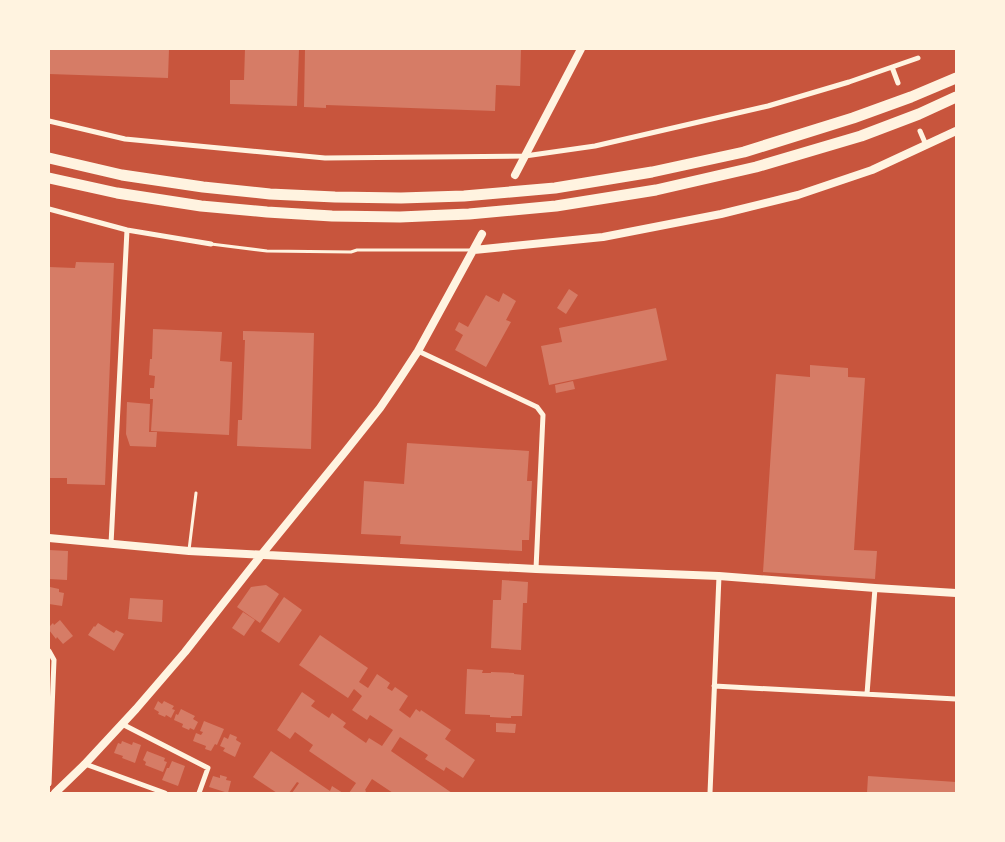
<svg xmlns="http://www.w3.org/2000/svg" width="1005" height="842" viewBox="0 0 1005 842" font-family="'Exo 2',sans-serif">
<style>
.building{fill:#d67c66}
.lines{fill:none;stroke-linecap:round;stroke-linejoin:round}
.service{stroke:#fff3e0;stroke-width:3}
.minor{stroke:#fff3e0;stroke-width:5}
.tertiary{stroke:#fff3e0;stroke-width:8}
.motorway{stroke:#fff3e0;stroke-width:11}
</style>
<rect width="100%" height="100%" fill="#c8553d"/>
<path class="building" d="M 49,49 L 169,49 L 168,78 L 49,74 Z
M 245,49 L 299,49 L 297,106 L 230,104 L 230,80 L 244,80 Z
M 305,49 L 521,49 L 520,86 L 496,85 L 495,111 L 326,105 L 326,108 L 304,107 Z
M 76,262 L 114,263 L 105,485 L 67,484 L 67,478 L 49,478 L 49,267 L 75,268 Z
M 569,289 L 578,295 L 566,314 L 557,308 Z
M 503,293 L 516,301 L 506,320 L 511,322 L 486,367 L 455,350 L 463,335 L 455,330 L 459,322 L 468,327 L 486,295 L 499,302 Z
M 656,308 L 667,360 L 549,385 L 541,346 L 562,342 L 559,328 Z
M 153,329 L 222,332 L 220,361 L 232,362 L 229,435 L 151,431 L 153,399 L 150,399 L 150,388 L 154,388 L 155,376 L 149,375 L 150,359 L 152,359 Z
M 243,331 L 314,333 L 311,449 L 237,446 L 238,420 L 242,420 L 245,340 L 243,340 Z
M 810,365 L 848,368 L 848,377 L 865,378 L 854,550 L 877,551 L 875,579 L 763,572 L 776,374 L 810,377 Z
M 573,381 L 575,389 L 556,393 L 555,385 Z
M 127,402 L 150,404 L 149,432 L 157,432 L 156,447 L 130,446 L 126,434 Z
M 407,443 L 529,451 L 527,481 L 532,481 L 529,540 L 522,540 L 522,551 L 400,544 L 401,536 L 361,534 L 364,481 L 404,484 Z
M 49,550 L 68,551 L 67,580 L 49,579 Z
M 502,580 L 528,582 L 527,603 L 523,603 L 521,650 L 491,648 L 493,600 L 501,600 Z
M 266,585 L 279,594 L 260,623 L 237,607 L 251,587 Z
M 50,587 L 59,589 L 59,592 L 64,593 L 62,606 L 49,604 L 49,591 L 50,591 Z
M 284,597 L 302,610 L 279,643 L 261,631 Z
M 130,598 L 163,600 L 162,622 L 128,619 Z
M 243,612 L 255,620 L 244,636 L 232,628 Z
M 60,620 L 73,636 L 63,644 L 57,637 L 56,639 L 49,630 L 49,627 L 53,623 L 54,625 Z
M 98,623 L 114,633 L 116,630 L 124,634 L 114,651 L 88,635 L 94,626 L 95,627 Z
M 320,635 L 368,668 L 359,682 L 368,688 L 377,674 L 390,683 L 387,688 L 392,691 L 395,687 L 408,696 L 399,710 L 410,718 L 416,709 L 420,712 L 421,710 L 451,730 L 445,739 L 475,760 L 463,778 L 446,767 L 444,771 L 425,759 L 428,755 L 400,737 L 391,751 L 452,793 L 393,793 L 372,779 L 365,790 L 366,791 L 365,793 L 349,793 L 356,783 L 309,751 L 313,745 L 295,732 L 290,739 L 277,730 L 302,692 L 315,701 L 311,706 L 329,718 L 332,713 L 346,723 L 343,727 L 366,743 L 369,738 L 382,746 L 393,730 L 370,715 L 367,720 L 352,710 L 362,696 L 354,689 L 348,698 L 299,665 Z
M 467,669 L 483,670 L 482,673 L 491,673 L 491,672 L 514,673 L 514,674 L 524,675 L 522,716 L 511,716 L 511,718 L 490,717 L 490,715 L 465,714 Z
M 158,701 L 162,704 L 164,701 L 174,706 L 172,709 L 175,710 L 171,718 L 166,715 L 165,717 L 158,714 L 159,712 L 154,709 Z
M 181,709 L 195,716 L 193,719 L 198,722 L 194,730 L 190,728 L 189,730 L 182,727 L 183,724 L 174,720 L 176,714 L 178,715 Z
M 204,721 L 224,729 L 217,745 L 215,744 L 211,751 L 205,749 L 206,746 L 193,741 L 196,733 L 201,735 L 203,732 L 200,731 Z
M 496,723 L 516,724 L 515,733 L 496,732 Z
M 230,734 L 237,737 L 236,740 L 241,743 L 235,757 L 223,751 L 225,748 L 220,746 L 224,737 L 228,739 Z
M 122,741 L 132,745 L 133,742 L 141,745 L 135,763 L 122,758 L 123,756 L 114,753 L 118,743 L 121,744 Z
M 147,751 L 165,758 L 164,761 L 167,762 L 163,772 L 145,765 L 146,762 L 143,760 Z
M 271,751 L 330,791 L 332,786 L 343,793 L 292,793 L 299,783 L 297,782 L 289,793 L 277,793 L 253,777 Z
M 172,761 L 185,766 L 178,786 L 162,780 L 167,768 L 169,768 Z
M 220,775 L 227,777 L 226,780 L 231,781 L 228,793 L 209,787 L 213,776 L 220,778 Z
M 868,776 L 956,782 L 956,793 L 867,793 Z"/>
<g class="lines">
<path class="service" d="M 211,244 L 267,251 L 351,252 L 357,250 L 472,250
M 189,550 L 196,493"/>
<path class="minor" d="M 892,67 L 898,83
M 49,121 L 125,139 L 325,158 L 525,156 L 595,146 L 768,106 L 849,82 L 918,58
M 920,131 L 926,145
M 49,209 L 127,230 L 211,244
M 418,351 L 537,407 L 543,415 L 536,569
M 111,544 L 127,230
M 49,651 L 54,660 L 49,784
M 714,686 L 956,699
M 867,694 L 875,588
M 122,724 L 208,768 L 199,793
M 85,764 L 165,793
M 710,793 L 719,576"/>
<path class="tertiary" d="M 515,175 L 581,49
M 474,250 L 603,237 L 721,214 L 798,195 L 872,170 L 956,131
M 49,538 L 189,551 L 536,569 L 719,576 L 875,588 L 956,593
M 55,793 L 85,764 L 136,709 L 185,652 L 262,554 L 345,452 L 380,408 L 399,380 L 418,351 L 482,234"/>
<path class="motorway" d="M 49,158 L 122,175 L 203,187 L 270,194 L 335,197 L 401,198 L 464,196 L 555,188 L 652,172 L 744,152 L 853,118 L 911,97 L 956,78
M 49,178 L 117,193 L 201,206 L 267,212 L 332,216 L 400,217 L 469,214 L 556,206 L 656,190 L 756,167 L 861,136 L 919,114 L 956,97"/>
</g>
<rect width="1005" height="842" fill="none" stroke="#fff3e0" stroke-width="100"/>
</svg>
